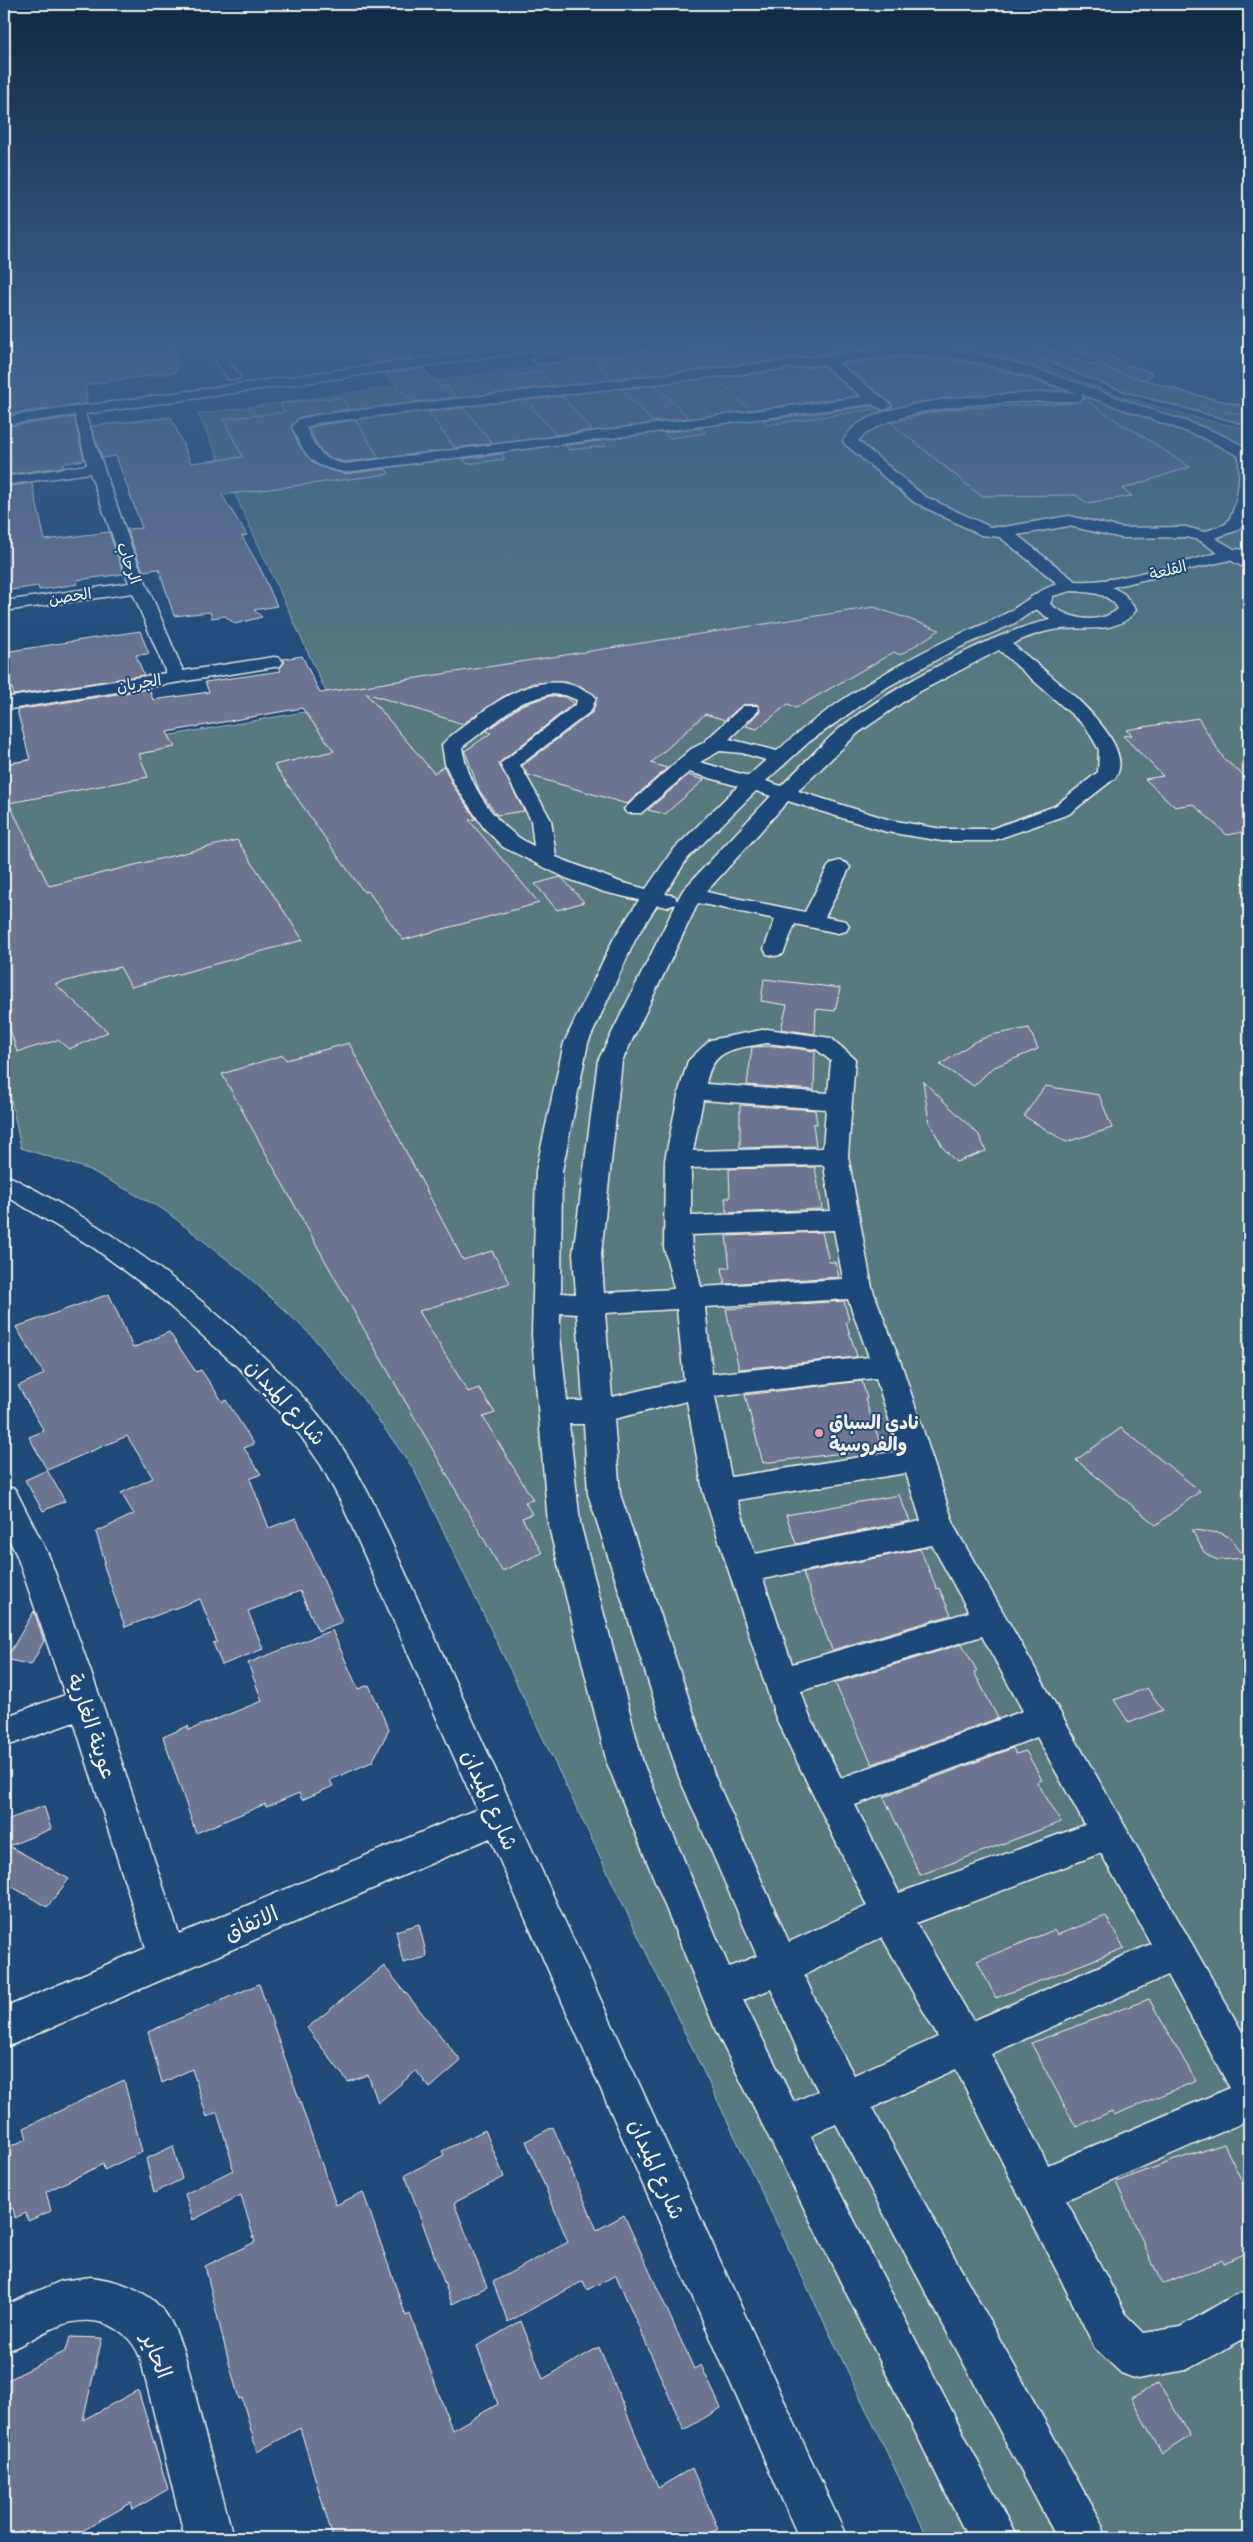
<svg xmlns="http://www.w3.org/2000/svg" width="1253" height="2542" viewBox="0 0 1253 2542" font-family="Itim,'Playpen Sans Arabic',sans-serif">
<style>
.green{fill:#597a7f;stroke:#a6b6b4}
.building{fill:#6d7490;stroke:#f4f1e8}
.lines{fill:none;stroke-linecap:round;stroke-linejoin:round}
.minor-casing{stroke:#f4f1e8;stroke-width:3}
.major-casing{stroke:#f4f1e8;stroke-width:3}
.highway-casing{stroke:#f4f1e8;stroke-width:3}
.minor{fill:#1f4a7a;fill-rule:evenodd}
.major{fill:#6d7e7c;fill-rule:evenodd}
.highway{fill:#6d7e7c;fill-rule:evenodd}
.poi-dot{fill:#ff9aa2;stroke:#1f4a7a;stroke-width:2}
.labels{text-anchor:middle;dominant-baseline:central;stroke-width:4;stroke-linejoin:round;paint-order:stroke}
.far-street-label{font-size:16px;fill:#f4f1e8;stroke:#1f4a7a}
.poi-label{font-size:19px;font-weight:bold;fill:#f4f1e8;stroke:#1f4a7a;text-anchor:start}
.near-street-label{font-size:22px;fill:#f4f1e8;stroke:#1f4a7a}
</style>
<rect width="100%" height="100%" fill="#1f4a7a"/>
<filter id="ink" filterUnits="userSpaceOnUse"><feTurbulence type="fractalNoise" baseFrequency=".02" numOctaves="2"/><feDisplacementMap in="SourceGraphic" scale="10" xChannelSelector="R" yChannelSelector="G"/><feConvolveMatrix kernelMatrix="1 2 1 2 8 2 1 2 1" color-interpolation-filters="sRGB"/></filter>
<g filter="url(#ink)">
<path class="green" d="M 710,343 L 964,343 L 1030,356 L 1075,379 L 1121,396 L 1201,419 L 1249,429 L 1249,2538 L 928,2538 L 413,1468 L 363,1399 L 312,1336 L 242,1271 L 164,1210 L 88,1169 L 21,1148 L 4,1066 L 4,764 L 333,707 L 198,414 Z"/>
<path class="building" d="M 57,343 L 175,343 L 177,372 L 85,385 L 87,403 L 4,415 L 4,361 L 22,351 L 22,348 Z
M 729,343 L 1002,343 L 1049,368 L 1051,373 L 1000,357 L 936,346 L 905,345 L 705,368 L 685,350 Z
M 397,344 L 411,358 L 375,363 L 361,349 Z
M 627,356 L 646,375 L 612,379 L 595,361 Z
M 905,357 L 967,362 L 1024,377 L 1062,390 L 945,398 L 890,409 L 893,406 L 890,402 L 842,364 Z
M 822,366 L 858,396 L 750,410 L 716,378 Z
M 422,368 L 441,387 L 447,386 L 456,397 L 413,402 L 385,374 Z
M 541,372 L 553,386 L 517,390 L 506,377 Z
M 656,385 L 689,418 L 653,422 L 622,389 Z
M 562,396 L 592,430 L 556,435 L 526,400 Z
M 341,397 L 349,409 L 299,417 L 291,426 L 300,447 L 316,465 L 333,471 L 345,474 L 386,469 L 389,474 L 222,495 L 247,535 L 242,536 L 261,570 L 277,606 L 254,610 L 262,617 L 235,624 L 225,616 L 212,618 L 210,612 L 174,616 L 159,569 L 143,571 L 134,548 L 127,529 L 142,528 L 116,456 L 102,458 L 91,426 L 171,417 L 191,463 L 243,457 L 223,419 L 285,412 L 280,404 Z
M 1085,399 L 1124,426 L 1127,426 L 1190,467 L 1122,489 L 1132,496 L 1087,503 L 1076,495 L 981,496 L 891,423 L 929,413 L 961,408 L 1076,403 Z
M 872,406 L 882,411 L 878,413 L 874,409 L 767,425 L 762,420 Z
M 464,408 L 492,443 L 455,448 L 428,412 Z
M 74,417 L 84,460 L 62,464 L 63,467 L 4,475 L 4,427 Z
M 356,420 L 379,458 L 345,462 L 330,458 L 321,451 L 309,429 L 318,425 Z
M 699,428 L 705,433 L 669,438 L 664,433 Z
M 601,441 L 606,446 L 570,450 L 565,445 Z
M 501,454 L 505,459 L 467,464 L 463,459 Z
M 32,483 L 45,540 L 109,532 L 124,574 L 77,580 L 78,584 L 39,590 L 38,586 L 4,591 L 4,520 L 10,519 L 4,487 Z
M 874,607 L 940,630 L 900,655 L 894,652 L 796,708 L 788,704 L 757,729 L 746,726 L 760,711 L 757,704 L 742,705 L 725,720 L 705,714 L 651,763 L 667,768 L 627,804 L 528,775 L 522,766 L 593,712 L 597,697 L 581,686 L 565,682 L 533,683 L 504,696 L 463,724 L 366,693 L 434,773 L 444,766 L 453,786 L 476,819 L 469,820 L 539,903 L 403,940 L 368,891 L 364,892 L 339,858 L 274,765 L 334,751 L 302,708 L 167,732 L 175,747 L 139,754 L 148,777 L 9,803 L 49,886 L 237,840 L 303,940 L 131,987 L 120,967 L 55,984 L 108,1032 L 69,1049 L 58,1040 L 17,1052 L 4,1010 L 4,764 L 30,760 L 17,710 L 149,689 L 153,700 L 209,692 L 205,682 L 281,671 L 280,668 L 285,662 L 283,659 L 302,656 L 320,693 Z
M 140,631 L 149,654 L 136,655 L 144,675 L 13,695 L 12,688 L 4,690 L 4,652 Z
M 550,696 L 565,697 L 574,703 L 499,763 L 524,811 L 497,815 L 479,790 L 465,751 L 491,733 L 486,731 L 522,705 Z
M 1198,718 L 1224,759 L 1249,780 L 1249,831 L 1227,835 L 1193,804 L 1175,807 L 1145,779 L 1163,776 L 1123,736 L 1132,735 L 1126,730 Z
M 688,775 L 704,780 L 665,814 L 648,810 Z
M 560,877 L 563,879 L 584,902 L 557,910 L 535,884 Z
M 764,979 L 840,988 L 835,1011 L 816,1009 L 815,1034 L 781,1029 L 787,1005 L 761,1001 Z
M 1029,1028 L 1038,1049 L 992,1068 L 974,1086 L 940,1065 L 974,1042 L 991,1035 Z
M 349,1043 L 463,1260 L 492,1251 L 510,1283 L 419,1311 L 468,1392 L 479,1388 L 495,1413 L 483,1417 L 533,1500 L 525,1502 L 532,1514 L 522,1518 L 542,1553 L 502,1571 L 332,1273 L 222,1074 L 283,1055 L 286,1060 Z
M 776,1046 L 815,1051 L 814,1090 L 747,1085 L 752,1047 Z
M 923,1081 L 979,1135 L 986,1151 L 956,1162 L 944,1149 L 929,1122 Z
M 1045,1086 L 1099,1095 L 1112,1128 L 1066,1142 L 1024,1116 Z
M 740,1105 L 815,1110 L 817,1124 L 813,1124 L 816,1146 L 740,1148 Z
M 815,1167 L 822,1209 L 727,1213 L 725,1198 L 730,1198 L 729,1169 Z
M 822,1232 L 829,1262 L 835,1262 L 839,1277 L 725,1284 L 722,1268 L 730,1268 L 726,1236 Z
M 109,1294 L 133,1348 L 169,1332 L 196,1372 L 201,1370 L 223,1402 L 226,1400 L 254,1444 L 244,1448 L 261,1474 L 250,1479 L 269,1528 L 296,1518 L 342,1622 L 318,1631 L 300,1591 L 248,1611 L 263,1649 L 222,1665 L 213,1643 L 217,1642 L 200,1599 L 125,1627 L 103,1563 L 105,1562 L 96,1532 L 134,1514 L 121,1493 L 153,1478 L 127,1436 L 47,1470 L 29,1437 L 44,1431 L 18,1386 L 44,1374 L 16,1327 Z
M 844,1301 L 849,1321 L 846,1322 L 857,1356 L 855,1357 L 739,1369 L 726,1309 Z
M 862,1381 L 867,1399 L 865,1399 L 882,1448 L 763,1463 L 745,1395 Z
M 1121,1428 L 1200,1491 L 1156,1525 L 1076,1460 Z
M 47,1470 L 65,1501 L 43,1511 L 25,1480 Z
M 899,1495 L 910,1521 L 796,1544 L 786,1515 Z
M 1192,1530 L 1221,1533 L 1229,1537 L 1246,1558 L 1218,1560 L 1211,1557 L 1204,1552 Z
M 920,1549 L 937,1589 L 939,1588 L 951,1615 L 832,1650 L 803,1573 Z
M 34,1611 L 44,1641 L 31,1665 L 6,1659 Z
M 332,1630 L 358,1689 L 369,1685 L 389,1730 L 372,1762 L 330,1780 L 333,1786 L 302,1800 L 299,1793 L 266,1807 L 265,1804 L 196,1833 L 163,1737 L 188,1726 L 189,1730 L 262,1701 L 248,1663 Z
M 962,1644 L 977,1671 L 974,1672 L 998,1718 L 872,1764 L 835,1683 Z
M 1147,1688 L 1163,1710 L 1129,1723 L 1114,1700 Z
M 1013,1748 L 1016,1754 L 1026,1751 L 1042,1780 L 1037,1782 L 1061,1822 L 920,1875 L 884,1797 Z
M 44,1806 L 51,1829 L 9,1846 L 69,1879 L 47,1907 L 4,1882 L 4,1821 Z
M 1106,1916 L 1124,1948 L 996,1998 L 977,1961 L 1054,1930 L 1057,1935 Z
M 419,1924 L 427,1957 L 403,1963 L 396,1931 Z
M 384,1966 L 461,2061 L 430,2088 L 416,2071 L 378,2103 L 368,2075 L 348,2082 L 307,2028 Z
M 259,1984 L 336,2205 L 363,2192 L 406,2316 L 410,2314 L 452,2430 L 498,2404 L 477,2346 L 521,2321 L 543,2379 L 599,2347 L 658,2488 L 692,2468 L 718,2529 L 703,2538 L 333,2538 L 300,2428 L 257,2452 L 242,2398 L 239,2399 L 229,2363 L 205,2266 L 255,2242 L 241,2195 L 193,2220 L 185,2194 L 233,2170 L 231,2159 L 217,2112 L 207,2117 L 192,2069 L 162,2083 L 148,2032 Z
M 1149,1999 L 1196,2081 L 1114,2115 L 1112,2111 L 1076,2127 L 1031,2043 Z
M 124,2080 L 142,2152 L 104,2170 L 103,2164 L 46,2192 L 51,2211 L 28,2221 L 26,2213 L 15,2218 L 13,2208 L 4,2212 L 4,2149 L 27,2139 L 24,2128 Z
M 553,2127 L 597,2230 L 624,2215 L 694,2369 L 701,2365 L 721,2408 L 684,2430 L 616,2275 L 587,2290 L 583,2281 L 508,2322 L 493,2282 L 568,2242 L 526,2141 Z
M 485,2130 L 504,2177 L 454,2203 L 487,2287 L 452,2304 L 405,2175 L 444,2155 L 442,2151 Z
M 1224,2144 L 1249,2196 L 1249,2251 L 1224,2263 L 1223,2260 L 1162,2284 L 1116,2182 L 1172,2161 Z
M 173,2146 L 182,2179 L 154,2193 L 146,2159 Z
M 70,2337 L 102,2338 L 83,2420 L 138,2390 L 168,2489 L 133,2510 L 131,2503 L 70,2538 L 4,2538 L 4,2382 L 66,2351 Z
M 1159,2383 L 1190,2436 L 1162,2454 L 1131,2398 Z"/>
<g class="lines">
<defs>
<path id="minor" d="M 5,343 L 18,343 L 21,349 L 4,359 L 4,350 L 8,348 Z
M 201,343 L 214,343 L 240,376 L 238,379 L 228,379 Z
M 532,343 L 567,343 L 561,347 L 85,414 L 132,549 L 183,671 L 274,657 L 280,658 L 283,662 L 280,666 L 274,667 L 4,710 L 4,698 L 166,673 L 133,593 L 4,611 L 4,601 L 129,583 L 90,473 L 4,485 L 4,477 L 87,465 L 75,415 L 4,425 L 4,417 Z
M 632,343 L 667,343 L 661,347 L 539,364 L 532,360 L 539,356 Z
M 905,347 C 985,344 1080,385 1154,411 C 1186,422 1221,431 1249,450 L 1249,506 L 1244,522 L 1238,530 L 1215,538 L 1234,549 L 1246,550 L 1248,553 L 1246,556 L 1249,558 L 1249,570 L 1230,560 L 1112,587 L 1124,594 L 1136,610 C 1117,637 1080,625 1053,630 C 1039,632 1025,638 1012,644 C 1039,667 1142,740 1115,778 L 1069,814 L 992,841 L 942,841 L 887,832 L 788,801 L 706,892 L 805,912 L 828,867 L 832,863 L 839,861 L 846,863 L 850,867 L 825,917 L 846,921 L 849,926 L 846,931 L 838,933 L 795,924 L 783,954 L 775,956 L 767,954 L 764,949 L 775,919 L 698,903 L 622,1061 L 601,1254 L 604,1293 L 674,1289 L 664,1247 L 665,1160 L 679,1091 L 688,1061 L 710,1040 L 767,1029 L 831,1038 L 855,1059 L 848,1156 L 872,1288 L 902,1366 L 955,1528 L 1249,2044 L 1249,2120 L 1066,2200 L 1127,2316 L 1144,2333 L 1180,2327 L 1233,2296 L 1249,2290 L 1249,2336 L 1186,2370 L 1137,2379 L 1121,2373 L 1095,2348 L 956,2069 L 872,2108 L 1100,2521 L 1107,2538 L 1057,2538 L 836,2124 L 811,2136 L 1017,2538 L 968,2538 L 716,2031 L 607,1763 L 548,1523 L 532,1336 L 536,1171 L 564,1043 L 614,938 L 639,900 L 604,892 L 566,878 L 503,847 L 484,828 L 455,785 L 445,764 L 442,745 C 448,737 458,731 465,725 C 497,700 539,670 580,688 C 586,691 592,692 596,698 L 591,711 L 520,765 L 551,820 L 556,857 L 620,882 L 646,889 L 672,851 L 738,786 L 689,772 L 641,813 L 627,813 L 624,809 L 691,749 L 703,743 L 743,706 L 757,706 L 759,710 L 729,739 L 777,751 C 826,707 884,671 943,642 C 962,632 983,626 1003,615 C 1023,605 1036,590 1058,584 L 1000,537 L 981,535 L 914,502 L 845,444 L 843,441 C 847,435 852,428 858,424 C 900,398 989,395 1038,393 C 1051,393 1067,391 1080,394 C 1032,377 980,358 928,355 C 898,353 867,359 837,363 L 889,403 L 891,406 L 884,410 L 872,404 L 345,472 C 310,466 307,458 292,427 L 299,419 L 317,415 ZM 823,364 L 862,397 L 345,464 C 319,459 317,449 306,428 L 317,423 ZM 1081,394 L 1202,437 L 1239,456 C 1240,476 1239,507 1226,524 L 1204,532 L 1186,527 L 1122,528 L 1069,516 L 1004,527 L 990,527 L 924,496 L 858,441 C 893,401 1024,401 1076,401 L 1081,400 L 1083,397 ZM 1069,526 L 1122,538 L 1186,537 L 1199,540 L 1218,553 C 1178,563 1115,584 1075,581 L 1017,535 ZM 1071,591 C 1087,592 1110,592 1118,609 C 1098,626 1068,619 1050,604 L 1053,596 ZM 1036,609 L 1051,620 C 995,630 890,689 844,725 C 822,743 802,766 781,786 L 766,781 L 809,742 L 882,690 L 956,649 L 1015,623 ZM 999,650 L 1086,727 L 1099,750 L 1098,772 L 1055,806 L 991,829 L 942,829 L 890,820 L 798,791 L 858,733 L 913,695 ZM 550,694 L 565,695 L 577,700 L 576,704 L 500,764 L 531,820 L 534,846 C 497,829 468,786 462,747 L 521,703 ZM 720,751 L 742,753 L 766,760 L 748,776 L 700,762 ZM 756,791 L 771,796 L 683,890 L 677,901 L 675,896 L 665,894 L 687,859 ZM 676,904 L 598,1061 L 573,1254 L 576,1294 L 561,1293 L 562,1171 L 588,1043 L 636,938 L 657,905 L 667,907 ZM 767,1043 L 816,1049 L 831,1061 L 828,1093 L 706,1084 C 713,1047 735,1049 767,1043 ZM 703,1100 L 826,1109 L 823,1148 L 693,1151 ZM 824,1165 L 831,1211 L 691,1216 L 691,1168 ZM 834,1230 L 843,1279 L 701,1287 L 692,1247 L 691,1235 ZM 848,1299 L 869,1357 L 712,1374 L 705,1307 ZM 677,1309 L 684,1380 L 612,1397 L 605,1313 ZM 560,1313 L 577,1314 L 583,1401 L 567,1401 L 560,1336 ZM 876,1378 L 899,1451 L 731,1477 L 715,1396 ZM 687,1401 L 703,1491 L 776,1718 L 867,1906 L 789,1942 L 715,1777 L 620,1494 L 614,1419 ZM 569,1424 L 584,1424 L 588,1494 L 679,1777 L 757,1956 L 729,1967 L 643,1763 L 580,1523 ZM 906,1473 L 921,1521 L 755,1554 L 737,1500 ZM 932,1545 L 969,1612 L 792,1664 L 763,1579 ZM 982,1636 L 1023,1711 L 841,1778 L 809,1715 L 801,1691 ZM 1037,1737 L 1085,1825 L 899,1893 L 855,1805 ZM 1101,1853 L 1151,1944 L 973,2021 L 916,1923 ZM 882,1937 L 938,2037 L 854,2075 L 828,2028 L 804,1975 ZM 1168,1975 L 1230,2088 L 1048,2165 L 991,2054 ZM 771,1989 L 800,2056 L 818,2091 L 794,2102 L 743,2000 Z
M 4,1175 L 13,1178 C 102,1224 182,1279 254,1348 C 282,1374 309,1401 331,1431 C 347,1453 359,1476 372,1500 L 847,2538 L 799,2538 L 490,1838 L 4,2048 L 4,2008 L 146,1948 L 74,1722 L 4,1747 L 4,1717 L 65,1695 L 17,1556 L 4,1529 L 4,1486 L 15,1489 L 49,1556 L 102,1703 L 179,1934 L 477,1809 L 341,1502 L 321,1465 L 300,1435 L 241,1370 L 155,1293 L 94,1248 L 4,1195 Z
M 91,2277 C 116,2280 145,2289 162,2309 C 185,2336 195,2397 204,2431 C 214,2467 225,2502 233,2538 L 185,2538 L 140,2357 C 125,2322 90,2313 56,2327 C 38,2334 22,2346 4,2352 L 4,2306 L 61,2281 Z"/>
<path id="major" d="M 1016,343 C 1047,343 1079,364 1109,376 C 1155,393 1202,406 1249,417 L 1249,425 L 1128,392 L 1072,371 Z
M 1062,343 L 1079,343 L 1131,367 L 1149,372 L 1151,375 L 1144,379 L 1121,373 Z"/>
<path id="highway" d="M 1047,352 L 1189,394 L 1249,408 L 1249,416 L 1180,400 L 1042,359 L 1040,356 L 1042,353 Z"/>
</defs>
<use href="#minor" class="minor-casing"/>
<use href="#major" class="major-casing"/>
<use href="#highway" class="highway-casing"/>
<use href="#minor" class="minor"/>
<use href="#major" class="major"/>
<use href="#highway" class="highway"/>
</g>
</g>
<linearGradient id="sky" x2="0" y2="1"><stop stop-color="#112943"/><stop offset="0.49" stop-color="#3c608d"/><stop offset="1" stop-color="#3c608d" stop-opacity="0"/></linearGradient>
<rect width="1253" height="699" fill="url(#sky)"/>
<circle class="poi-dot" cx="819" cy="1433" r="5"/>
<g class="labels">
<g class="far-street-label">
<text transform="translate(129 563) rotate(70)">الرحاب</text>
<text transform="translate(1168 570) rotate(-14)">القلعة</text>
<text transform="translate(70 596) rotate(-8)">الحصن</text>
<text transform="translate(139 683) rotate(-9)">الجريان</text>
</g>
<g class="poi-label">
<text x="829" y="1422">نادي السباق<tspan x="829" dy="22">والفروسية</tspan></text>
</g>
<g class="near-street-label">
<text transform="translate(286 1402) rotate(48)">شارع الميدان</text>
<text transform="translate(92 1726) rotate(71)">عوينة الغارية</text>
<text transform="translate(490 1800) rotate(66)">شارع الميدان</text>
<text transform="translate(251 1923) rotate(-23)">الاتفاق</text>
<text transform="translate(657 2169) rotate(66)">شارع الميدان</text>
<text transform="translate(157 2356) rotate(68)">الحاير</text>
</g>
</g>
<rect width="1253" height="2542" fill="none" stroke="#1f4a7a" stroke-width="20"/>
<rect x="10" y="10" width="1233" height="2522" fill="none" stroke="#f4f1e8" stroke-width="2" filter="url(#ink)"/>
</svg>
